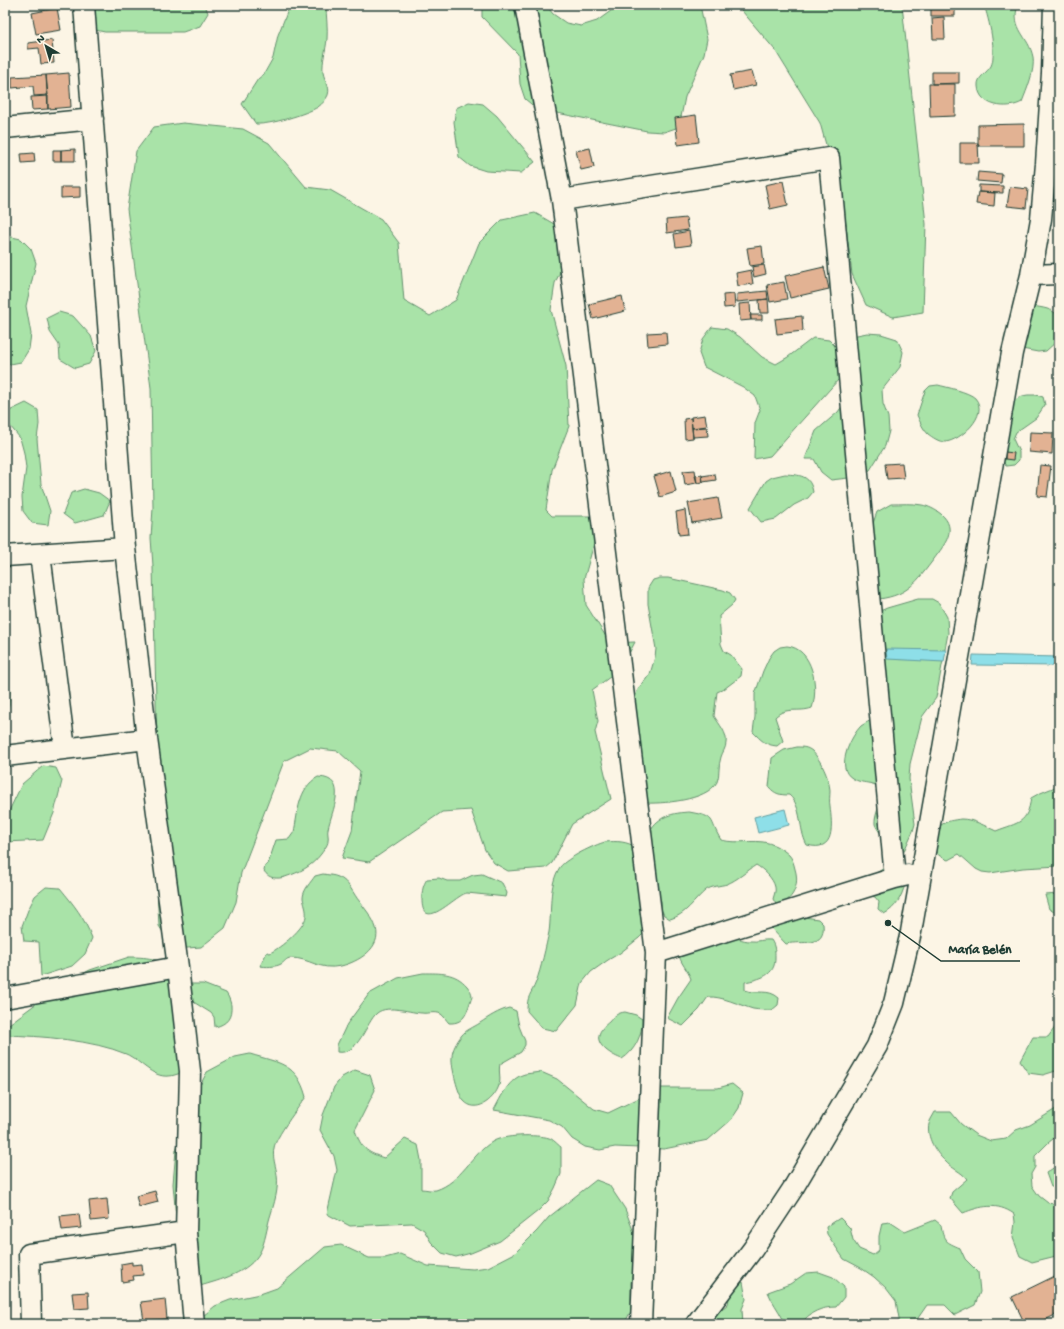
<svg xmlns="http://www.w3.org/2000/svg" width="1064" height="1329" viewBox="0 0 1064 1329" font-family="'Gochi Hand',sans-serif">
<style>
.green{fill:#a9e3a8;stroke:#64906e}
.water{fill:#8edfe8;stroke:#629ea0}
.building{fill:#e2b293;stroke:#1f3d34}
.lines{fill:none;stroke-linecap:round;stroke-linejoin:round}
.minor-casing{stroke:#1f3d34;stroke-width:23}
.minor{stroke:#fcf5e5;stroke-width:20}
.leader{fill:none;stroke:#1f3d34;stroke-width:1.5}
.callout-dot{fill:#1f3d34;stroke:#fcf5e5;stroke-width:1.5}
.callout-label{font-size:13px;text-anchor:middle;font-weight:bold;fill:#1f3d34;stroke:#fcf5e5;stroke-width:3.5;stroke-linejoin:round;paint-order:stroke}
</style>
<rect width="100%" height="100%" fill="#fcf5e5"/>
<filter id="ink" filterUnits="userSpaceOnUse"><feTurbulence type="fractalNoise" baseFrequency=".025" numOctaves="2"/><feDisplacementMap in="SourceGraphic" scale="8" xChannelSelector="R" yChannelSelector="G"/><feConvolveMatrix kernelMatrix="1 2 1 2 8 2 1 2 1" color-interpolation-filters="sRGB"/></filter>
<g filter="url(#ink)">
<path class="green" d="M 81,5 L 205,5 L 208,13 L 200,26 L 183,32 L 105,32 L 90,29 Z
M 290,5 L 326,5 C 326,16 328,28 327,39 C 326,50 322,61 323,72 C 324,81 331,86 328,95 C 326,100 322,104 318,107 C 306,114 270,125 256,124 L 242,104 L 258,79 L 264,74 L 273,58 L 278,35 Z
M 482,5 L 546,5 L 553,14 L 566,23 L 581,26 L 597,21 L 619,5 L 700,5 L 707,39 L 704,54 L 685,97 L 679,127 L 664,132 L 647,131 L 537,109 L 525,99 L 520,84 L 518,54 L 482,17 Z
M 737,5 L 902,5 L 926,224 L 923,312 L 893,317 L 866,305 L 852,274 L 844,210 L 820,123 L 775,50 Z
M 984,5 L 1018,5 C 1010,29 1029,36 1033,57 C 1035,71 1027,89 1022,102 C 1008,110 979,107 978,86 C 977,77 987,73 991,66 C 997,53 989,19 984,5 Z
M 1059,100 L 1059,204 L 1052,191 Z
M 469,102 L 483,104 L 497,116 L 535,162 L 521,173 L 486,171 L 470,166 L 459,157 L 454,122 L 456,108 Z
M 183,123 L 243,129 L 269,143 L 306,187 L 330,190 L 381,219 L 399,243 L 404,301 L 430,316 L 456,300 L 479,243 L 502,220 L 535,213 L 561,228 L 567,257 L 555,283 L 551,310 L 566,366 L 569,426 L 552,470 L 546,510 L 552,516 L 594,516 L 595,540 L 584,579 L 586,605 L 610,643 L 635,642 L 621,669 L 592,690 L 598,721 L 595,732 L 611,799 L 572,824 L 552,863 L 546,868 L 508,871 L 494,863 L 485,850 L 471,810 L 442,812 L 369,862 L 342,858 L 352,831 L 360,771 L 338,751 L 310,748 L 284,761 L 241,873 L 236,902 L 225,928 L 201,947 L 174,949 L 159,926 L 154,837 L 158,789 L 153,566 L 151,538 L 153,508 L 151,388 L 127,209 L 136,151 L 154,127 Z
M 7,236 L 21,239 L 31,249 L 36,263 L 26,306 L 31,334 L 29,349 L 21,362 L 5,365 L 5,238 Z
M 1032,306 C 1043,308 1052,308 1059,317 L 1059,337 L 1057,341 L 1046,351 L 1038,352 L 1022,349 Z
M 59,312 L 73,316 L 91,336 L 96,351 L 89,364 L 75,368 L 60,359 L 59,345 L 50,332 L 47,318 Z
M 712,327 L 727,329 L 740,337 L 762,357 L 776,364 L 788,357 L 813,338 L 829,340 L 839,350 L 839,379 L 770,456 L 754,459 L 755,423 L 760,410 L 755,396 L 743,387 L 704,367 L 699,353 L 703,339 Z
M 867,333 L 881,334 L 897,339 L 903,352 L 900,367 L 882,390 L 883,404 L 888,417 L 889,431 L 885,446 L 870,470 L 857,477 L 831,480 L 821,472 L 814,459 L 805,459 L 816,431 L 838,412 L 847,399 L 852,336 Z
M 938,385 C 946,387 969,392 975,398 C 990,415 960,441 945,442 C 939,442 932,437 928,434 C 923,429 920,422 917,415 L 925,391 L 930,386 Z
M 1028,395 L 1036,395 L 1043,397 L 1045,405 L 1036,418 L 1016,432 L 1013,439 L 1019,452 L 1019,460 L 1014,465 L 1006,466 L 1002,460 L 1011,407 C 1015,399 1019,396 1028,395 Z
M 26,403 L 38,410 L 39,424 L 37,439 L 41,484 L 50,511 L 48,525 L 32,523 L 23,511 L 22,497 L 26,468 L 24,453 L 20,438 L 5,420 L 5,413 Z
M 785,474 C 800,475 810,475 813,492 L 808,498 L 794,505 L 776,519 L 761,522 L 750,508 L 766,481 L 772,477 Z
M 84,489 L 99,493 L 110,501 L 104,515 L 75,523 L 63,514 L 71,493 Z
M 891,504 C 901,504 912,503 922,505 C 928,506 936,510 941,514 C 958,529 945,544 934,559 C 917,581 909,595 879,599 L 862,554 L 877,512 Z
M 660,578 L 668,578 L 723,590 L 730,593 L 735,600 L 732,605 L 719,616 L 721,644 L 724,651 L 731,655 L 742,669 L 741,676 L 724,689 L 717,692 L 714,716 C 719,724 728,734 726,743 C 726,748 722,753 721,757 C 718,765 720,775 717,782 C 707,801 661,804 642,803 L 628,725 L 637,691 L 650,674 L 655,657 L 656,649 L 648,604 L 648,588 L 653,580 Z
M 918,599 L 932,599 L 939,603 L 947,617 L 948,633 L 936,698 L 922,717 L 910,764 L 909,779 L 915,824 L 913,831 L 900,860 C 896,854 876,829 875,824 C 874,816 881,801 884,794 C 877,779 864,786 852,778 C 835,768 851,736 861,726 C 865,723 871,721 874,717 L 871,615 L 887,608 Z
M 787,646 C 813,648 819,688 812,708 C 799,713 786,706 775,717 L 783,741 L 777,746 C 765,745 761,740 753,732 L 755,717 L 755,694 L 763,671 L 769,658 L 774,651 L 780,647 Z
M 5,686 L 10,690 L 9,704 L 5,721 Z
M 797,747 C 803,747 807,747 812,751 C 821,760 829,778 830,790 C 830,796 829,801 830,806 C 832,825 836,853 807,845 C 798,829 803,807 789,795 C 780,795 775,794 769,787 L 772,758 L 784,750 Z
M 43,766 L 56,768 L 62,781 L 54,813 L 43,840 L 7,842 L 5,828 L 8,813 L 22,784 Z
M 318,777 C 350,778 331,812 328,829 C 327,833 329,837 328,841 C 328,845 323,851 321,854 C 311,867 300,872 285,877 C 277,879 269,879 264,871 L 265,866 L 268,864 L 276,840 L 289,839 L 294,832 C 298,813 298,788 318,777 Z
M 1059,785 L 1059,866 L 1023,868 L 990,873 L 982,872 L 976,869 L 959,854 L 948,860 C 935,855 932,849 934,836 C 935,832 936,829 940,826 C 945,821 954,820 961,819 C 973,819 985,826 996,831 C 1019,822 1027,824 1031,798 C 1040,792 1050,790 1059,785 Z
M 689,812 C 718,817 708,819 721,840 C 739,845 760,837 776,846 C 780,848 786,852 789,855 C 792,858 794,864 795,869 C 800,885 793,901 777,906 L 773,899 C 774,895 776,891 775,887 C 773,878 763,869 756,865 C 747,871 737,880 727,884 C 720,886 712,886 706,890 C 694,900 686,915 670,919 L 664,915 L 661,909 L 661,901 L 649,877 L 650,831 C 658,816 673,813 689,812 Z
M 605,842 C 617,841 627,841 637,848 L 645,932 L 639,938 L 620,953 L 608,960 L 591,972 L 582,983 L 577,1005 L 556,1031 L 542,1028 L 527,1011 C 527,995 531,995 536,982 C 541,969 546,946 549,932 C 552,911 548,885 560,867 C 567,858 594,845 605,842 Z
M 886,867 L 905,884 C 902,896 896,908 884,914 L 878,909 L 879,902 L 875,897 L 859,893 L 873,875 Z
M 323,874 C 328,875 334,875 338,877 C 349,881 353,894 360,902 C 366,910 373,918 376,928 C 382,948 358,962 341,966 C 319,971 310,958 291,958 C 286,958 285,962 281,964 C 276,967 265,967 260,966 L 267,952 L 270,953 C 280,948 305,928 306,916 C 307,910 304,904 303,898 C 303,890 311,882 315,876 Z
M 482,874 L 502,883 L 507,893 L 506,897 L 467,893 C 456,894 421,936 422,898 C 422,891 423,885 427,879 L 439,878 L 447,881 L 460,881 L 473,875 Z
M 46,887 L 60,888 C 74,905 84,917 92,938 L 85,954 L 72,966 L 41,976 L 39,942 L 24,941 L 22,926 L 28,910 L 35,896 Z
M 1059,894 L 1059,915 L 1049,909 L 1045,895 Z
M 797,916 L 818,919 L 823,924 C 826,949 802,940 786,944 L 771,928 L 776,923 Z
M 727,935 C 735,937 743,941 750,941 C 758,942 763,939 771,940 C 775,946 775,950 775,957 C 776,976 759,979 745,982 L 745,990 C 758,995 768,988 779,998 L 778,1005 L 772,1010 C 766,1010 759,1010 753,1009 C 739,1005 722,996 708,997 L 699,1010 L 683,1026 L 667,1018 L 678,998 L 691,979 C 688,970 680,963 678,952 Z
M 129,957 C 151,957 160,959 177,972 L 181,1073 C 177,1074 173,1076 169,1076 C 152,1078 140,1060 126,1054 C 93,1040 41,1036 5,1035 L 5,1027 L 61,985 L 90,970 Z
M 423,973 C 440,973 455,972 467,986 C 470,990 472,992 472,997 C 467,1010 466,1024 449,1023 C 446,1020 444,1016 441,1014 C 435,1011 427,1014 422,1013 C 412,1013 388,1004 377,1013 C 366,1022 359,1056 337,1052 L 337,1045 L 347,1024 L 369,994 L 398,978 Z
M 189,984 L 203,984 L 226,993 C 229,997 230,1001 231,1005 C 232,1018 227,1024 215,1027 L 214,1017 L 211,1013 L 184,996 Z
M 509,1008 L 516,1011 L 519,1026 L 525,1041 L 525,1045 L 521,1052 L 500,1064 C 498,1072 502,1080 498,1088 C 493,1100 476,1114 464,1101 C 458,1095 451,1066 452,1057 C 452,1050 457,1041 462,1035 C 466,1030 474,1027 480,1023 C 489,1017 498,1011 509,1008 Z
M 625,1012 L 636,1015 L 642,1019 C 643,1034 635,1051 622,1059 C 613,1056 596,1046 599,1035 C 600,1030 605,1025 609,1022 C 614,1016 617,1013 625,1012 Z
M 1059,1016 L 1059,1070 L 1043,1075 L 1028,1073 L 1020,1061 L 1033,1037 L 1048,1037 L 1056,1026 Z
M 250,1054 C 279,1063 297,1063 306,1097 C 299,1106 275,1138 274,1148 C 272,1158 276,1166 277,1175 C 279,1189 274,1204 270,1217 C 267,1227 265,1243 260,1252 C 249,1273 220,1280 200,1286 L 177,1230 L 173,1184 L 176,1150 L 193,1099 L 207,1072 L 235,1057 Z
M 355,1070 L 370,1075 L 375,1090 L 355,1130 C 361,1148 366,1152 384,1158 L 405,1139 L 418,1145 L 421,1160 L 421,1189 C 426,1189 432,1191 436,1190 C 461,1182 471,1155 492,1142 C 502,1135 537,1134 549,1138 C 553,1139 557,1144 561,1147 L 561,1174 L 555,1188 L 548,1201 L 538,1211 L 500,1241 L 471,1253 L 456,1257 L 442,1253 L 431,1242 L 424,1230 L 412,1223 L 350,1226 L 327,1214 L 337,1170 L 334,1156 L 320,1130 L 323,1115 L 334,1087 L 342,1077 Z
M 541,1072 L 557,1079 L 594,1109 L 608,1113 L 660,1088 L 718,1088 L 732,1084 L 743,1093 L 739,1108 L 731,1120 L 708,1140 L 664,1149 L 615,1147 L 600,1150 L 585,1147 L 572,1139 L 562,1127 L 549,1120 L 494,1110 C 501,1097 509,1078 525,1074 C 530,1073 536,1073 541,1072 Z
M 1059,1107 L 1059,1134 L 1048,1143 L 1035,1156 L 1035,1167 L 1031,1174 L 1032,1186 L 1039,1196 L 1048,1203 L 1059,1205 L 1059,1254 L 1056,1256 L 1032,1262 L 1020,1256 L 1013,1238 L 1015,1222 L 1014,1214 C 997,1202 981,1206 963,1213 L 950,1198 L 952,1192 L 967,1179 C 961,1171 952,1169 945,1161 C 936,1153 926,1137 929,1124 C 930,1120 933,1116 935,1112 L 951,1112 L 961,1124 L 976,1135 L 991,1141 L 1006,1139 L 1016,1130 L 1030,1125 Z
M 1059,1164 L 1059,1187 L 1051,1187 L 1046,1173 Z
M 596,1180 L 609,1185 L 625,1209 L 636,1238 L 636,1253 L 631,1283 L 631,1311 L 624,1324 L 198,1324 L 203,1316 L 215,1306 L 230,1300 L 260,1294 L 277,1288 L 325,1247 L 341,1245 L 369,1258 L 385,1258 L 400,1254 L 428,1266 L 473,1269 L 488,1267 L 515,1253 L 537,1231 L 549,1217 Z
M 840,1218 L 850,1228 L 853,1240 L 859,1249 L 873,1255 L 879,1250 L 879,1236 L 882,1223 L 890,1222 L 905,1232 L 935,1220 L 941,1225 C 943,1241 946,1242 960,1248 L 965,1259 L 978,1272 L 980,1292 L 975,1305 L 955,1315 L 945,1305 L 927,1305 L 918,1318 L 916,1324 L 900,1324 L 896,1301 L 886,1288 L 874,1277 L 861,1268 L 844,1259 L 827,1234 L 826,1227 Z
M 819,1272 L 833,1277 L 844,1287 L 844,1297 L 836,1307 C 822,1307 809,1312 801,1324 L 781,1324 L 783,1319 C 778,1309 772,1302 768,1292 L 790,1284 L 806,1273 Z
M 743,1282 L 746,1299 L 742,1309 L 743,1324 L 704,1324 L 728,1304 L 730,1292 Z"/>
<path class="water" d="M 886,649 L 946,650 L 944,662 L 887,659 Z
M 973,655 L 1059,657 L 1059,666 L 972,665 Z
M 785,809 L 789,825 L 758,833 L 754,817 Z"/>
<path class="building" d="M 931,5 L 955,5 L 955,16 L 931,16 Z
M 57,8 L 61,30 L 36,34 L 32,13 Z
M 944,17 L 945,39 L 933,39 L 932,18 Z
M 52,40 L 54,63 L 41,64 L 39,48 L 28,49 L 28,43 Z
M 752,71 L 756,85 L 733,90 L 730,75 Z
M 932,72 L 959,72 L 959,83 L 932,84 Z
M 69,73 L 71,107 L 48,109 L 46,75 Z
M 46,75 L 48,95 L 34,96 L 33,86 L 12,88 L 12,77 Z
M 929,84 L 955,84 L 955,116 L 930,117 Z
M 48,96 L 48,109 L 32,110 L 31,97 Z
M 696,115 L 699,142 L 678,145 L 675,118 Z
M 1024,124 L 1024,146 L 978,146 L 978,125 Z
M 960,143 L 978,143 L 979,163 L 960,163 Z
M 590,148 L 594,167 L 581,170 L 576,151 Z
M 75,149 L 75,161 L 61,161 L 61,150 Z
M 53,150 L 61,150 L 61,161 L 53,161 Z
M 34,153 L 35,162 L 22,163 L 21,154 Z
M 978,172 L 1002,174 L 1001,183 L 977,181 Z
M 783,181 L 788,205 L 770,209 L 765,185 Z
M 979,185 L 1003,186 L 1003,193 L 979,192 Z
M 61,187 L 80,187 L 80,197 L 61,198 Z
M 1010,187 L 1028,189 L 1026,208 L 1007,206 Z
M 978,192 L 995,193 L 994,206 L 976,204 Z
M 686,218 L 688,230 L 667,233 L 666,220 Z
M 689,231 L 691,245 L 676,247 L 674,234 Z
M 762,246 L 764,264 L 750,266 L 747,248 Z
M 764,265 L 766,274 L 754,277 L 752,267 Z
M 824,267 L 829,289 L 790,298 L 785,276 Z
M 751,270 L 753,284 L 738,286 L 736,273 Z
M 784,282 L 787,299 L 770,302 L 767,285 Z
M 767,291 L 768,299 L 737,302 L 737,294 Z
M 734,294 L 735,307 L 724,308 L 723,295 Z
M 622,296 L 625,311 L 593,319 L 589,304 Z
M 768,299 L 769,313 L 760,313 L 759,300 Z
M 750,303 L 751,320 L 740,321 L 739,304 Z
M 750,315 L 762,315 L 762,320 L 751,320 Z
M 802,316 L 803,331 L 777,334 L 775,319 Z
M 666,332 L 667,344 L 648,346 L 647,333 Z
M 705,415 L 707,426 L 692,428 L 691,417 Z
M 691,418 L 693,438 L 685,439 L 684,419 Z
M 707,427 L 708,436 L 693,437 L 692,428 Z
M 1030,432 L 1053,433 L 1052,454 L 1029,452 Z
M 1005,452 L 1014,453 L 1013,460 L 1005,459 Z
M 902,463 L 904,478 L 887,479 L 885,464 Z
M 1040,465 L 1051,466 L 1047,497 L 1037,496 Z
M 695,470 L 697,483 L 685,485 L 683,471 Z
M 671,471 L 676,492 L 660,497 L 654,476 Z
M 715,474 L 716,480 L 703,482 L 702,476 Z
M 702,475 L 703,482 L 697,483 L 695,476 Z
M 718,498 L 722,518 L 692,523 L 688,503 Z
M 685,510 L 688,534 L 679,535 L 676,512 Z
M 155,1191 L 158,1202 L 139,1207 L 136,1196 Z
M 107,1199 L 109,1219 L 91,1221 L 89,1201 Z
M 79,1214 L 81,1228 L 62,1230 L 60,1216 Z
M 132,1262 L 132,1265 L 142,1264 L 143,1275 L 133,1276 L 134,1280 L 122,1282 L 121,1264 Z
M 1055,1276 L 1059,1283 L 1059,1313 L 1037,1324 L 1025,1324 L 1012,1297 Z
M 88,1292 L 89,1308 L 74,1309 L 72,1293 Z
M 165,1299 L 167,1319 L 144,1321 L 141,1302 Z"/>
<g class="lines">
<defs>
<path id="minor" d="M 84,5 L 125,548 L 147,739 L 178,967 L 190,1071 L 186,1232 L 194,1324
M 525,5 L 562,200 L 656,953 L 641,1324
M 5,128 L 93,119
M 562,200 L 829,158 L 895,878
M 1031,275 L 1059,274
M 40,554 L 65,749
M 5,556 L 125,548
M 5,756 L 147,739
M 656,953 L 895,878 L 908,875
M 5,998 L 178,967
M 31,1324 L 29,1254 L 186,1232
M 696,1324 L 753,1249 L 792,1190 L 877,1046 L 894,1003 L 911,932 L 1012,353 L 1031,275 L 1041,219 L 1046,164 L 1052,73 L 1054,5"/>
</defs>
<use href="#minor" class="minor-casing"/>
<use href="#minor" class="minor"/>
</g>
</g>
<path class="leader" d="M888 923L941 961H1020"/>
<circle class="callout-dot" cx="888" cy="923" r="4"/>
<g class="callout-label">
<text x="980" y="953">María Belén</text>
</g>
<rect width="1064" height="1329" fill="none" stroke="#fcf5e5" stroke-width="20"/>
<rect x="10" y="10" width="1044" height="1309" fill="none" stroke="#1f3d34" stroke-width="1.5" filter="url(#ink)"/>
<g transform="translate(46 46) rotate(322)" stroke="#fcf5e5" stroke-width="3" paint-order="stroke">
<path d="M0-3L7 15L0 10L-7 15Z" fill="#1f3d34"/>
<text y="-6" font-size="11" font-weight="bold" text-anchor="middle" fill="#1f3d34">N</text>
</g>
</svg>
